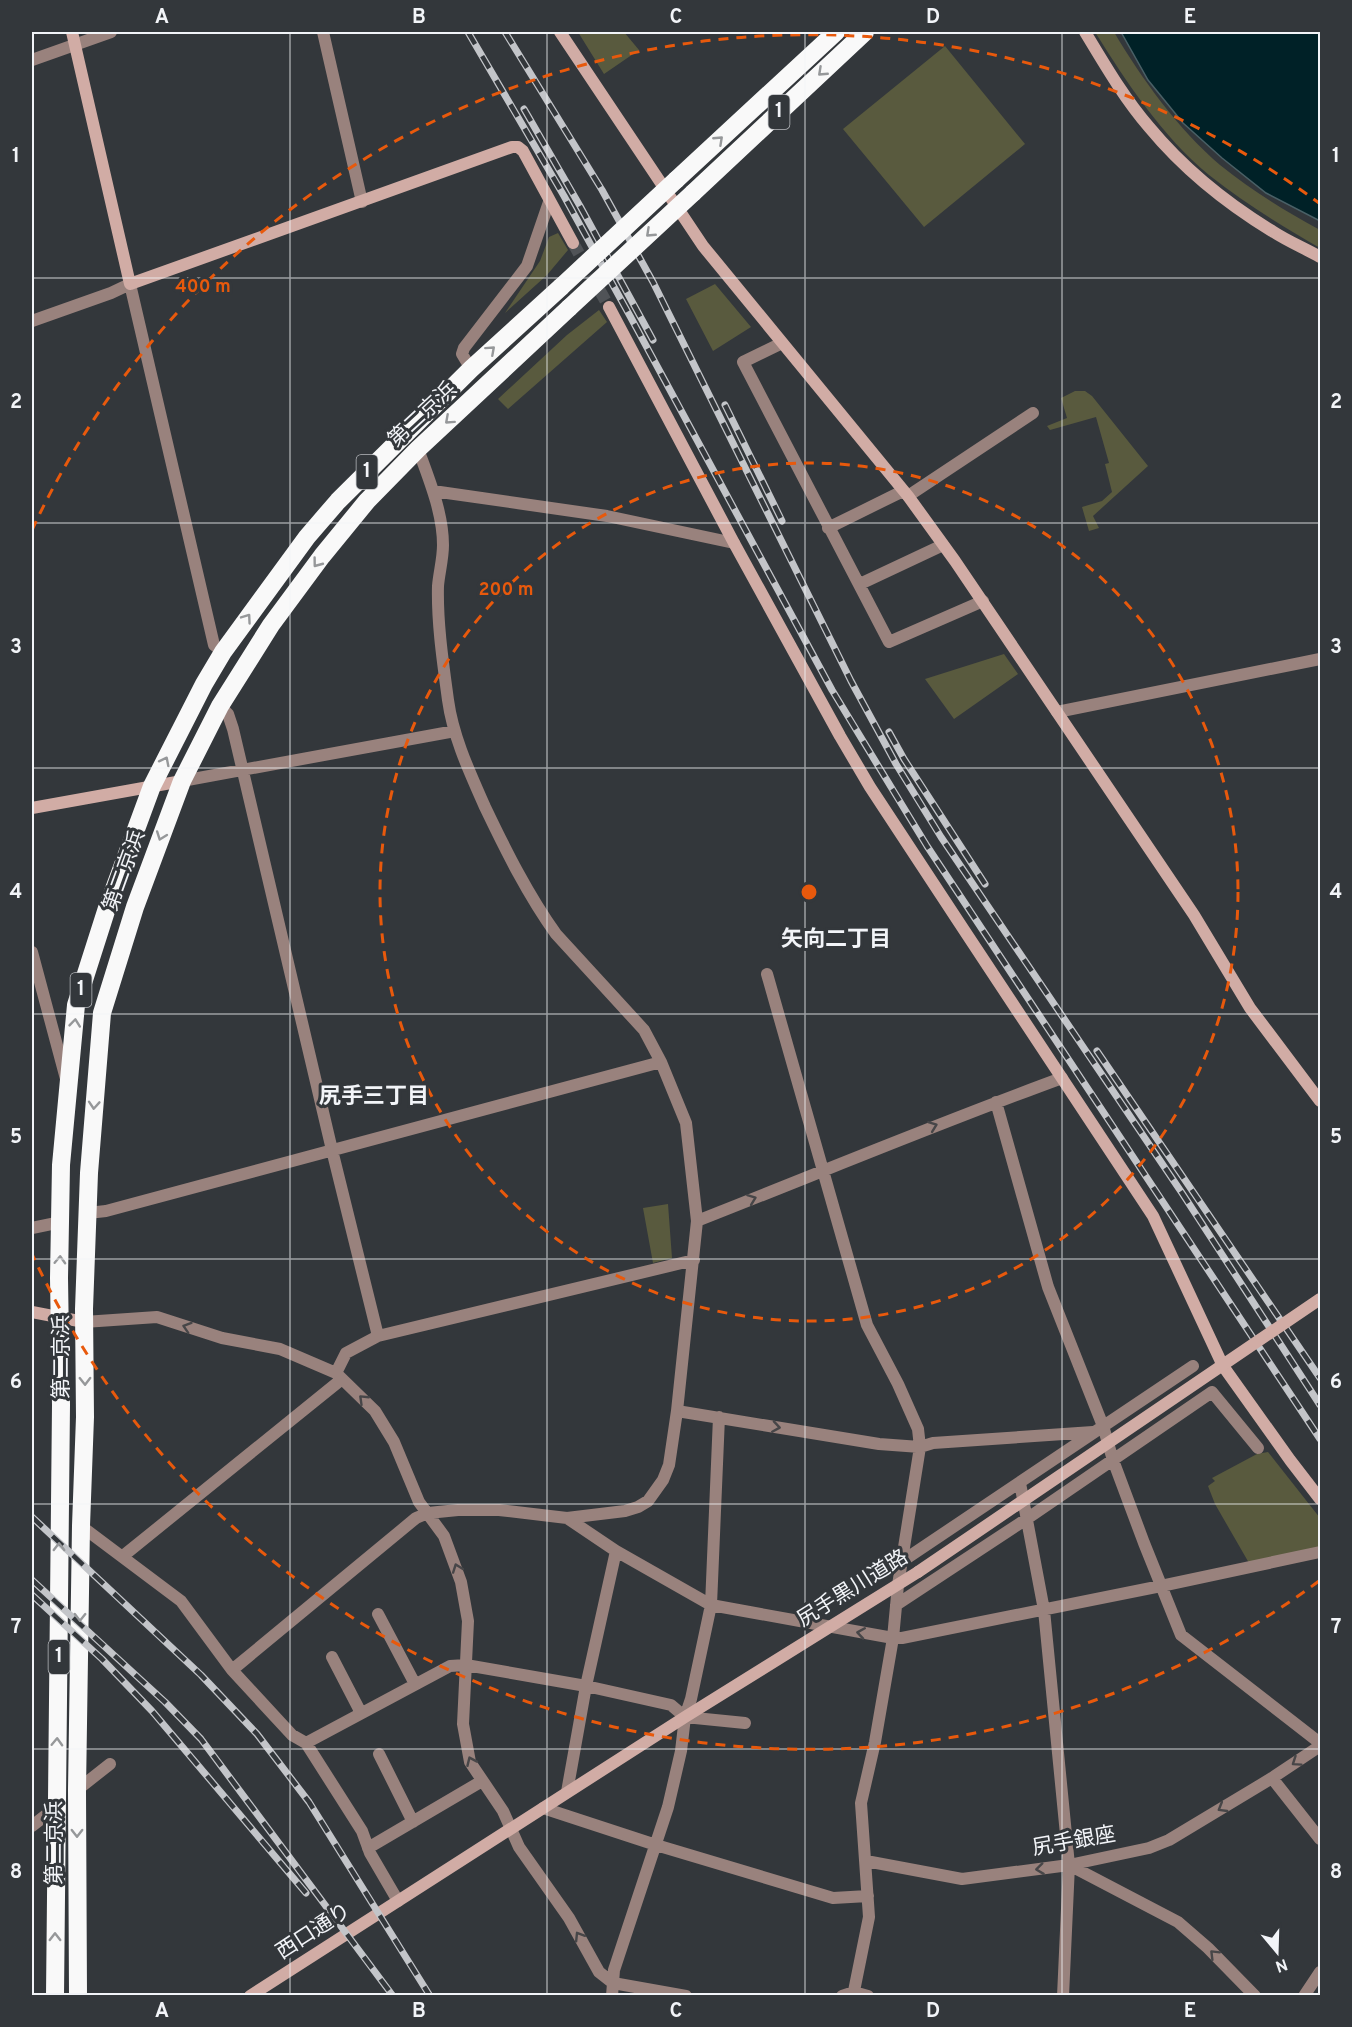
<svg xmlns="http://www.w3.org/2000/svg" width="1352" height="2027" viewBox="0 0 1352 2027" font-family="Overpass,'Noto Sans JP',sans-serif">
<style>
.green{fill:#595a3e}
.water{fill:#002127;stroke:#496066;stroke-width:1.5}
.lines{fill:none;stroke-linecap:round;stroke-linejoin:round}
.secondary-tunnel{stroke:#505357;stroke-width:12;stroke-dasharray:12 6;stroke-linecap:butt}
.street{stroke:#99827d;stroke-width:12}
.secondary{stroke:#d1aca5;stroke-width:12}
.highway{stroke:#f9f9f9;stroke-width:18}
.rail-casing{stroke:#c3c5c9;stroke-width:7}
.rail{stroke:#33373b;stroke-width:4.5;stroke-dasharray:14;stroke-linecap:butt}
.secondary-bridge{stroke:#d1aca5;stroke-width:12}
.highway-bridge{stroke:#f9f9f9;stroke-width:18}
.oneway{stroke:#96989a}
.oneway2{stroke:#474648}
.grid{fill:none;stroke:#f2f4f8;stroke-width:1.5;stroke-opacity:0.55}
.ring{fill:none;stroke:#e8590c;stroke-width:3;stroke-dasharray:10 8}
.labels{text-anchor:middle;dominant-baseline:central;stroke-width:6;stroke-linejoin:round;paint-order:stroke}
.shield{fill:#33373b;stroke:#b9bbbf;stroke-width:1.5}
.shield-label{font-size:20px;font-weight:bold;fill:#f2f4f8}
.street-label{font-size:21px;fill:#f2f4f8;stroke:#33373b}
.neighbourhood-label{font-size:22px;font-weight:bold;fill:#f2f4f8;stroke:#33373b}
.centre{fill:#e8590c;stroke:#33373b;stroke-width:3}
.ring-label{font-size:18px;text-anchor:middle;font-weight:bold;fill:#e8590c;stroke:#33373b;stroke-width:6;stroke-linejoin:round;paint-order:stroke}
.neatline{fill:none;stroke:#f2f4f8;stroke-width:2}
.grid-label{font-size:20px;text-anchor:middle;font-weight:bold;fill:#f2f4f8}
</style>
<rect width="100%" height="100%" fill="#33373b"/>
<path class="green" d="M 578,32 L 624,32 L 639,50 L 604,74 Z
M 1095,32 L 1114,32 C 1141,78 1179,130 1220,165 C 1251,190 1285,211 1320,230 L 1320,248 C 1282,226 1244,203 1209,175 C 1162,136 1127,83 1095,32 Z
M 945,46 L 1025,144 L 924,227 L 843,129 Z
M 558,233 L 568,250 L 547,275 L 505,313 L 540,261 L 549,237 Z
M 715,284 L 751,327 L 713,351 L 686,299 Z
M 599,310 L 607,322 L 508,409 L 498,399 L 567,335 Z
M 1075,391 L 1085,391 L 1092,396 L 1148,466 L 1093,516 L 1099,528 L 1089,531 L 1082,507 L 1102,501 L 1112,492 L 1105,464 L 1109,463 L 1096,417 L 1050,430 L 1047,426 L 1067,418 L 1061,398 Z
M 1004,654 L 1018,674 L 954,719 L 925,679 Z
M 668,1204 L 672,1258 L 653,1263 L 643,1208 Z
M 1268,1452 L 1320,1518 L 1320,1547 L 1249,1563 L 1215,1504 L 1208,1486 L 1215,1481 L 1212,1478 L 1257,1454 Z"/>
<path class="water" d="M 1121,32 L 1320,32 L 1320,221 L 1266,193 L 1222,158 L 1183,123 L 1148,80 Z"/>
<g class="lines">
<path class="secondary-tunnel" d="M 573,243 L 609,307"/>
<path class="street" d="M 323,32 L 362,202
M 32,60 L 111,32
M 32,321 L 111,293 L 130,284 L 214,645 L 223,652
M 782,343 L 743,362 L 889,642 L 983,601
M 471,369 L 462,354 L 464,348 L 527,266 L 549,202
M 418,449 C 429,479 443,513 443,545 C 443,559 439,573 438,586 C 437,623 443,663 448,700 C 453,737 470,773 485,807 C 506,851 528,895 556,934 L 644,1030 L 661,1062 L 686,1123 L 697,1221 L 677,1411 L 669,1465 L 663,1480 L 648,1501 L 638,1507 L 625,1511 L 567,1518
M 433,491 L 607,516 L 734,543
M 908,496 L 1033,413
M 828,528 L 903,491
M 860,584 L 943,545
M 220,706 L 228,714 L 233,729 L 332,1150 L 378,1336
M 1057,712 L 1320,659
M 182,781 L 455,731
M 32,952 L 66,1079
M 767,974 L 867,1325 L 898,1384 L 918,1429 L 920,1447 L 898,1585 L 893,1638 L 875,1742 L 861,1803 L 869,1917 L 853,1996
M 996,1102 L 1048,1287 L 1103,1426 L 1113,1460 L 1144,1543 L 1181,1635 L 1320,1743
M 88,1213 L 106,1211 L 661,1062
M 697,1221 C 819,1173 939,1123 1062,1078
M 32,1228 L 61,1222
M 84,1322 L 157,1317 L 222,1338 L 280,1349 L 336,1373 L 375,1411 L 394,1442 L 419,1502 L 444,1536 L 461,1582 L 468,1621 L 463,1724 L 470,1762 L 503,1811 L 519,1847 L 569,1918 L 599,1972 L 613,1983 L 686,1996
M 336,1373 L 346,1353 L 378,1336 L 694,1260
M 677,1411 L 879,1444 L 920,1447 L 933,1443 L 1093,1432
M 1020,1483 L 1044,1610 L 1069,1865 L 1063,1996
M 81,1526 L 181,1601 L 232,1670 L 292,1735 L 306,1743 L 450,1666 L 466,1665 L 586,1686 L 671,1705 L 685,1717 L 745,1723
M 123,1556 L 342,1379
M 904,1560 L 1193,1366
M 896,1605 L 1028,1518 L 1212,1392 L 1258,1448
M 378,1614 L 415,1684
M 332,1657 L 361,1713
M 232,1670 L 416,1518 L 428,1513 L 458,1510 L 499,1510 L 567,1518 L 616,1551 L 711,1605 L 893,1638 L 902,1638 L 1161,1586 L 1320,1552
M 306,1743 L 362,1831 L 370,1853 L 398,1901
M 379,1754 L 413,1822
M 1272,1778 L 1320,1839
M 77,1790 L 110,1764
M 567,1792 L 586,1686 L 616,1551
M 543,1808 L 656,1845 L 833,1898 L 868,1896
M 32,1826 L 55,1808
M 368,1848 L 482,1781
M 866,1861 L 962,1879 L 1069,1865 L 1149,1848 L 1169,1840 L 1272,1778 L 1320,1746
M 1069,1865 L 1178,1922 L 1208,1948 L 1255,1996
M 612,1996 L 614,1970 L 668,1807 L 681,1751 L 685,1717 L 691,1699 L 711,1605 L 719,1417
M 842,1996 L 854,1992 L 868,1996
M 1304,1996 L 1320,1972"/>
<path class="secondary" d="M 72,32 L 130,284 L 512,147 L 518,147 L 523,151 L 573,243
M 560,32 L 703,246 L 908,496 L 955,561 L 1194,915 L 1250,1008 L 1320,1101
M 1085,32 C 1105,65 1124,98 1149,127 C 1183,168 1226,203 1272,231 C 1287,241 1304,248 1320,257
M 609,307 L 734,543 L 840,736 L 870,787 L 964,930 L 1153,1216 L 1223,1366 L 1290,1460 L 1320,1499
M 32,808 L 182,781
M 32,1312 L 84,1322
M 250,1996 L 685,1717 L 918,1572"/>
<path class="highway" d="M 676,180 L 836,32
M 693,193 L 865,32
M 55,1996 L 61,1405 L 59,1278 L 61,1165 L 76,1005 L 107,908 L 152,786 L 204,684 L 223,652 L 307,537 L 338,501 L 471,369 L 561,287
M 78,1996 L 77,1790 L 81,1526 L 85,1417 L 84,1309 L 89,1173 L 102,1013 L 135,907 L 182,781 L 220,706 L 271,625 L 322,556 L 367,501 L 418,449 L 569,308"/>
<defs>
<path id="rail" d="M 468,32 L 564,196 L 630,316 L 832,690 L 927,846 L 1320,1439
M 505,32 L 602,190 L 653,282 L 851,681 L 896,764 L 941,837 L 1182,1193 L 1320,1405
M 524,109 L 580,206 L 653,340
M 725,405 L 782,521
M 889,732 L 904,759 L 985,884
M 1097,1051 L 1320,1378
M 32,1517 L 201,1675 L 257,1734 L 309,1802 L 430,1996
M 32,1580 L 165,1702 L 201,1739 L 393,1996
M 32,1595 L 102,1659 L 152,1711 L 306,1893"/>
</defs>
<use href="#rail" class="rail-casing"/>
<use href="#rail" class="rail"/>
<path class="secondary-bridge" d="M 918,1572 L 1320,1299"/>
<path class="highway-bridge" d="M 561,287 L 676,180
M 569,308 L 693,193"/>
</g>
<defs><path id="oneway-chevron" d="M-2-3.5L2.5 0L-2 3.5" fill="none" stroke-width="1.6" stroke-linecap="round" stroke-linejoin="round" transform="scale(1.5)"/></defs>
<g class="oneway">
<use href="#oneway-chevron" transform="translate(822 72) rotate(137)"/>
<use href="#oneway-chevron" transform="translate(719 140) rotate(-43)"/>
<use href="#oneway-chevron" transform="translate(650 233) rotate(137)"/>
<use href="#oneway-chevron" transform="translate(491 350) rotate(-42)"/>
<use href="#oneway-chevron" transform="translate(449 420) rotate(138)"/>
<use href="#oneway-chevron" transform="translate(317 563) rotate(127)"/>
<use href="#oneway-chevron" transform="translate(247 618) rotate(-55)"/>
<use href="#oneway-chevron" transform="translate(165 761) rotate(-63)"/>
<use href="#oneway-chevron" transform="translate(161 836) rotate(110)"/>
<use href="#oneway-chevron" transform="translate(75 1023) rotate(-84)"/>
<use href="#oneway-chevron" transform="translate(94 1105) rotate(94)"/>
<use href="#oneway-chevron" transform="translate(60 1260) rotate(-88)"/>
<use href="#oneway-chevron" transform="translate(85 1381) rotate(89)"/>
<use href="#oneway-chevron" transform="translate(59 1547) rotate(-90)"/>
<use href="#oneway-chevron" transform="translate(80 1617) rotate(91)"/>
<use href="#oneway-chevron" transform="translate(57 1742) rotate(-88)"/>
<use href="#oneway-chevron" transform="translate(77 1833) rotate(90)"/>
<use href="#oneway-chevron" transform="translate(55 1937) rotate(-90)"/>
</g>
<g class="oneway2">
<use href="#oneway-chevron" transform="translate(933 1126) rotate(-21)"/>
<use href="#oneway-chevron" transform="translate(752 1199) rotate(-21)"/>
<use href="#oneway-chevron" transform="translate(187 1327) rotate(-162)"/>
<use href="#oneway-chevron" transform="translate(363 1399) rotate(-136)"/>
<use href="#oneway-chevron" transform="translate(776 1427) rotate(9)"/>
<use href="#oneway-chevron" transform="translate(457 1568) rotate(-110)"/>
<use href="#oneway-chevron" transform="translate(861 1633) rotate(-171)"/>
<use href="#oneway-chevron" transform="translate(471 1761) rotate(-114)"/>
<use href="#oneway-chevron" transform="translate(1296 1762) rotate(146)"/>
<use href="#oneway-chevron" transform="translate(1222 1808) rotate(149)"/>
<use href="#oneway-chevron" transform="translate(1040 1869) rotate(173)"/>
<use href="#oneway-chevron" transform="translate(579 1936) rotate(-122)"/>
<use href="#oneway-chevron" transform="translate(1214 1954) rotate(-135)"/>
</g>
<path class="grid" d="M 290,32 L 290,1996M 547,32 L 547,1996M 805,32 L 805,1996M 1062,32 L 1062,1996M 32,278 L 1320,278M 32,523 L 1320,523M 32,768 L 1320,768M 32,1014 L 1320,1014M 32,1259 L 1320,1259M 32,1504 L 1320,1504M 32,1749 L 1320,1749"/>
<g class="ring">
<circle cx="809" cy="892" r="429"/>
<path d="M1319 1581A857 857 0 0 1 32 1254M32 530A857 857 0 0 1 1319 203"/>
</g>
<g class="labels">
<g class="shield">
<rect x="768.5" y="95" width="21" height="34" rx="4.5"/>
<rect x="356.5" y="455" width="21" height="34" rx="4.5"/>
<rect x="70.5" y="973" width="21" height="34" rx="4.5"/>
<rect x="48.5" y="1640" width="21" height="34" rx="4.5"/>
</g>
<g class="shield-label">
<text x="779" y="112">1</text>
<text x="367" y="472">1</text>
<text x="81" y="990">1</text>
<text x="59" y="1657">1</text>
</g>
<g class="street-label">
<text transform="translate(423 415) rotate(-43)">第二京浜</text>
<text transform="translate(125 871) rotate(-70)">第二京浜</text>
<text transform="translate(62 1357) rotate(-90)">第二京浜</text>
<text transform="translate(853 1589) rotate(-32)">尻手黒川道路</text>
<text transform="translate(1074 1842) rotate(-10)">尻手銀座</text>
<text transform="translate(55 1843) rotate(-90)">第二京浜</text>
<text transform="translate(314 1932) rotate(-33)">西口通り</text>
</g>
<g class="neighbourhood-label">
<text x="836" y="940">矢向二丁目</text>
<text x="374" y="1097">尻手三丁目</text>
</g>
</g>
<circle cx="809" cy="892" r="9" class="centre"/>
<g class="ring-label">
<text x="203" y="292">400 m</text>
<text x="506" y="595">200 m</text>
</g>
<rect width="1352" height="2027" fill="none" stroke="#33373b" stroke-width="66"/>
<g transform="translate(1277 1952) rotate(161)" stroke="#33373b" stroke-width="4.5" paint-order="stroke">
<path d="M0-4.5L10 22L0 15L-10 22Z" fill="#f2f4f8"/>
<text y="-9" font-size="16" font-weight="bold" text-anchor="middle" fill="#f2f4f8">N</text>
</g>
<rect x="33" y="33" width="1286" height="1961" class="neatline"/>
<g class="grid-label">
<text x="162" y="23">A</text>
<text x="419" y="23">B</text>
<text x="676" y="23">C</text>
<text x="933" y="23">D</text>
<text x="1190" y="23">E</text>
<text x="16" y="162">1</text>
<text x="1336" y="162">1</text>
<text x="16" y="408">2</text>
<text x="1336" y="408">2</text>
<text x="16" y="653">3</text>
<text x="1336" y="653">3</text>
<text x="16" y="898">4</text>
<text x="1336" y="898">4</text>
<text x="16" y="1143">5</text>
<text x="1336" y="1143">5</text>
<text x="16" y="1388">6</text>
<text x="1336" y="1388">6</text>
<text x="16" y="1633">7</text>
<text x="1336" y="1633">7</text>
<text x="16" y="1878">8</text>
<text x="1336" y="1878">8</text>
<text x="162" y="2017">A</text>
<text x="419" y="2017">B</text>
<text x="676" y="2017">C</text>
<text x="933" y="2017">D</text>
<text x="1190" y="2017">E</text>
</g>
</svg>
